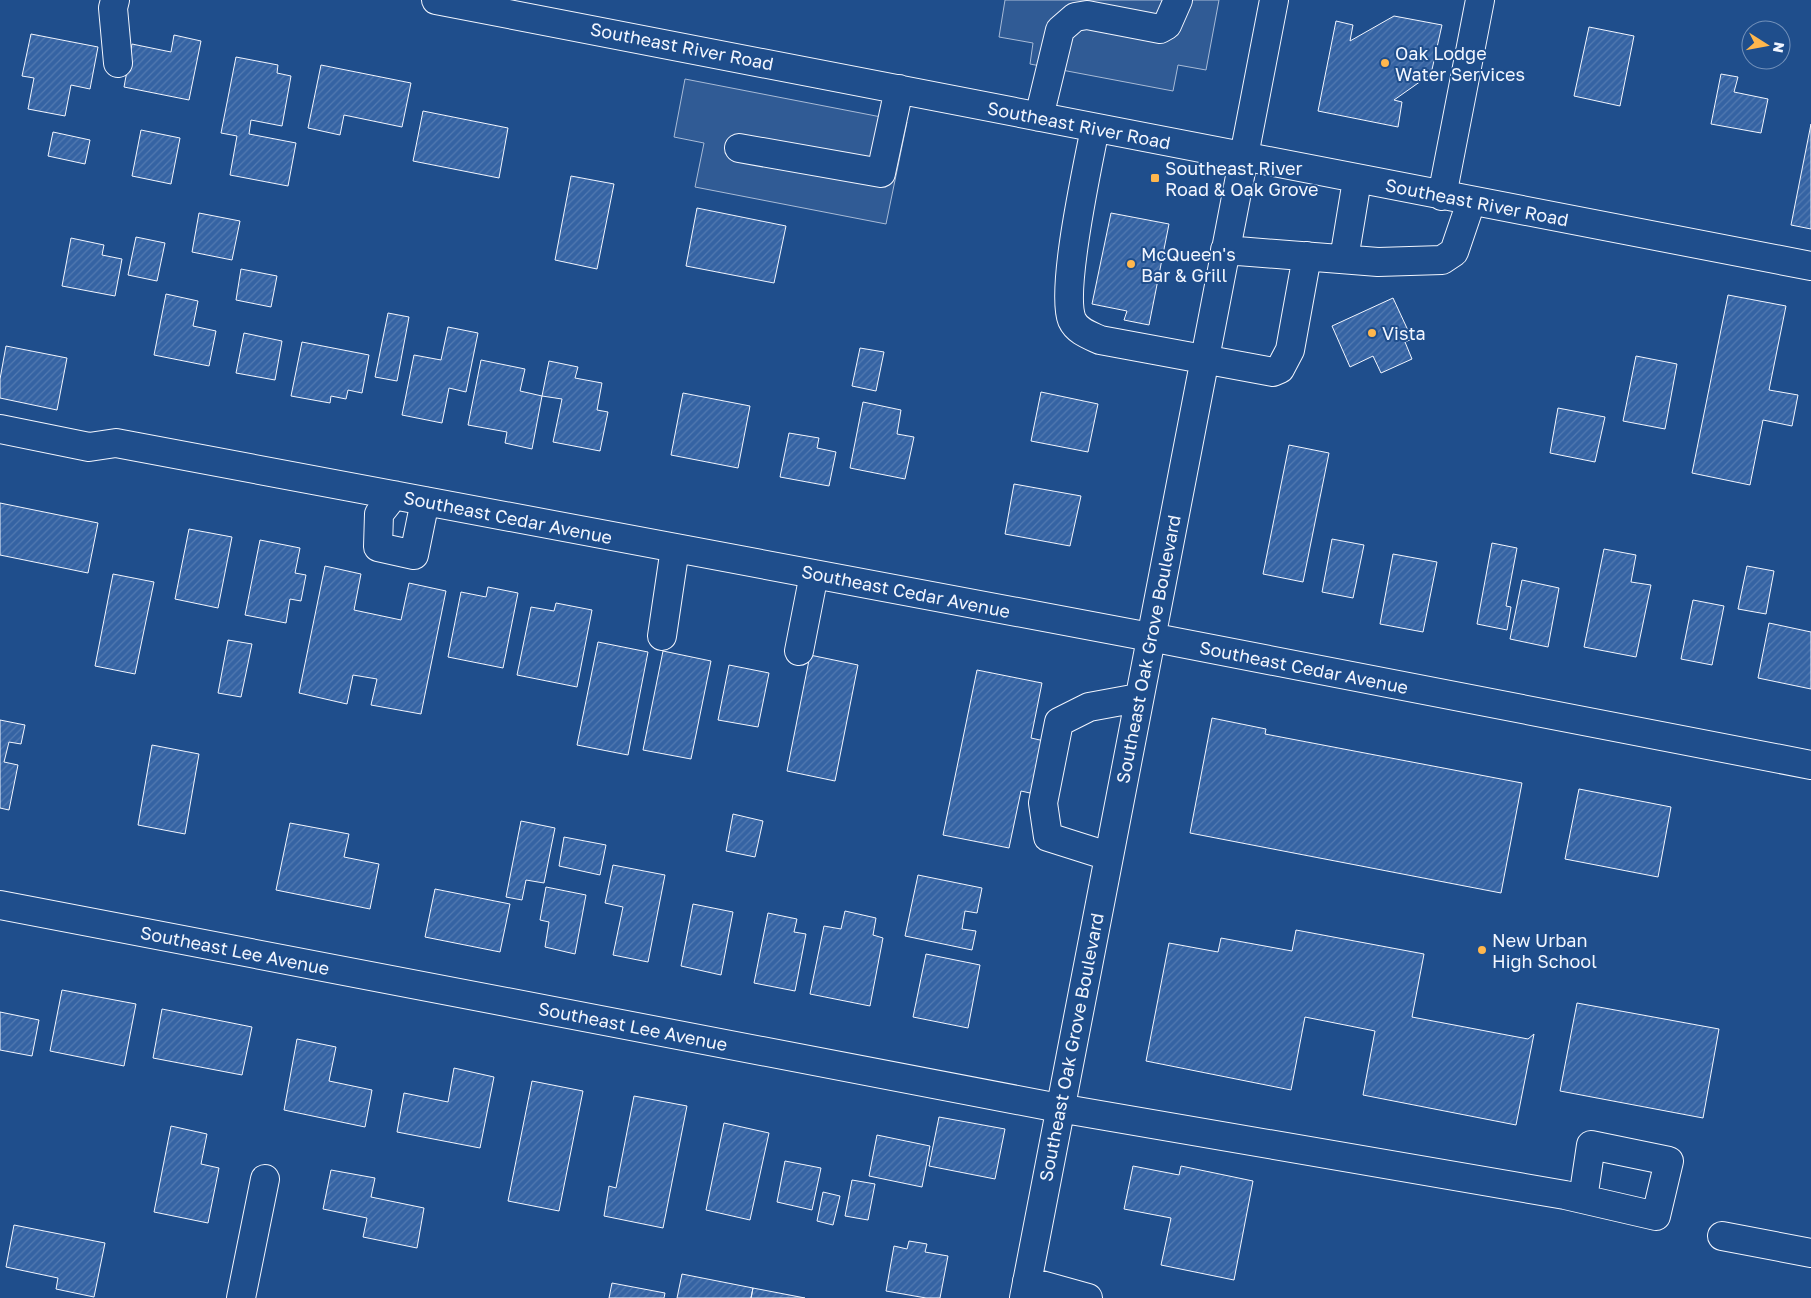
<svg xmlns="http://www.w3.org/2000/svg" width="1811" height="1298" viewBox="0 0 1811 1298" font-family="'Golos Text',sans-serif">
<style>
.parking{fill:#305b95;stroke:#a8bbd7}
.building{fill:url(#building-hatch);stroke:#f2f6ff}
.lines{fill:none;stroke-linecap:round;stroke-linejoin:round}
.minor-casing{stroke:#f2f6ff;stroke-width:30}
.minor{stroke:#1f4e8c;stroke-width:28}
.poi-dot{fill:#ffb74d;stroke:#1f4e8c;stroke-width:2}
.labels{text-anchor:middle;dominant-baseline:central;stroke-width:4;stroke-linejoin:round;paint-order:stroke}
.street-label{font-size:18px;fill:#f2f6ff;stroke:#1f4e8c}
.poi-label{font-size:18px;fill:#f2f6ff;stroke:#1f4e8c;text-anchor:start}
</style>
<defs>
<pattern id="building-hatch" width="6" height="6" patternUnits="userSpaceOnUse" patternTransform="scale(1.25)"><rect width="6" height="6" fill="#3563a3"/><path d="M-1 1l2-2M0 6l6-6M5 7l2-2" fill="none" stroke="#537ab1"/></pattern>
</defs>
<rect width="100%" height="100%" fill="#1f4e8c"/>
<path class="parking" d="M 1005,0 L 1219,0 L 1206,70 L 1178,65 L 1173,91 L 1030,64 L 1033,43 L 999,37 Z
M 685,79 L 907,122 L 886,224 L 695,187 L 704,143 L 674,137 Z"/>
<path class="building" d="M 1394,16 L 1442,25 L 1431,74 L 1394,100 L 1402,102 L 1398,127 L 1318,111 L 1336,21 L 1353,25 L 1350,41 Z
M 1589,27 L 1634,36 L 1620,106 L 1574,96 Z
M 31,34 L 98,47 L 90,89 L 71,85 L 65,116 L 28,109 L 34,78 L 22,76 Z
M 174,35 L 201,41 L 189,100 L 124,87 L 132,44 L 171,52 Z
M 236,57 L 278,65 L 277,73 L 291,76 L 282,126 L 251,120 L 249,134 L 296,143 L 288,186 L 230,175 L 237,136 L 221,133 Z
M 321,65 L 411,83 L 402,127 L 344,115 L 340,135 L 308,128 Z
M 1721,74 L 1738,77 L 1734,92 L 1768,99 L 1761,133 L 1711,124 Z
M 423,111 L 508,128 L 499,178 L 413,161 Z
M 1811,124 L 1811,229 L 1791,225 Z
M 141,130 L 180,138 L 171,184 L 132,176 Z
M 53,132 L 90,140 L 85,164 L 48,156 Z
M 571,176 L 614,184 L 597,269 L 555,260 Z
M 697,208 L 786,226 L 774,283 L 686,266 Z
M 199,213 L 240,221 L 232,260 L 192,252 Z
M 1111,213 L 1169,224 L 1149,325 L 1124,320 L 1127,311 L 1092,304 Z
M 136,237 L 165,243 L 157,281 L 128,275 Z
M 71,238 L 104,245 L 102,255 L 122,259 L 115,296 L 62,286 Z
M 241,269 L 277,276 L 271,307 L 236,300 Z
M 166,294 L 198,301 L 193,326 L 216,331 L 209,366 L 154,355 Z
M 1728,295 L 1786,306 L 1769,390 L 1798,395 L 1792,426 L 1763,420 L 1750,485 L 1692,473 Z
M 1393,298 L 1412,339 L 1405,342 L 1412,359 L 1381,373 L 1373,356 L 1350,367 L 1332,326 Z
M 388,313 L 409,317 L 397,381 L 375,377 Z
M 448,327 L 478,333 L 466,392 L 449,388 L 442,423 L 402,415 L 414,355 L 441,360 Z
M 244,333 L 282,341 L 275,380 L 236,373 Z
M 302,342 L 369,355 L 362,393 L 348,390 L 346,399 L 331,396 L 330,403 L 291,396 Z
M 6,346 L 67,358 L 57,410 L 0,398 L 0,379 Z
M 860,348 L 884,352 L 876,391 L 852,386 Z
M 1636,356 L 1677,364 L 1665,429 L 1623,421 Z
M 481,360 L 525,369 L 520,391 L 542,396 L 532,449 L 505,443 L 507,432 L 468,425 Z
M 549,361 L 578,367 L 575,378 L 602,383 L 597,410 L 608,412 L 600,451 L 553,442 L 562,399 L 542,396 Z
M 1041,392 L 1098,404 L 1088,452 L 1031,441 Z
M 683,393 L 750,406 L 738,468 L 671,455 Z
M 863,402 L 901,410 L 897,434 L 914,437 L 905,479 L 850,468 Z
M 1558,408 L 1605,417 L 1595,462 L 1550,453 Z
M 789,433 L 819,438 L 817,448 L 836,452 L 829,486 L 780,477 Z
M 1289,445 L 1329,453 L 1303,582 L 1263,574 Z
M 1014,484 L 1081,496 L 1070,546 L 1005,534 Z
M 0,503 L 98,523 L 88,573 L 0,555 Z
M 189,529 L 232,537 L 218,608 L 175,599 Z
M 1332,539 L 1364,545 L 1353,598 L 1322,592 Z
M 260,540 L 300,548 L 295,573 L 306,575 L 301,601 L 290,599 L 286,623 L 245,615 Z
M 1492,543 L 1517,548 L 1506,606 L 1511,607 L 1507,630 L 1477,624 Z
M 1604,549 L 1636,555 L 1631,582 L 1651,585 L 1636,657 L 1584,647 Z
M 1393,554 L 1437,562 L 1423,632 L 1380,624 Z
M 325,566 L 361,574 L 354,610 L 401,620 L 409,583 L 446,591 L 421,714 L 371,705 L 377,679 L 353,675 L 347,704 L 299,693 Z
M 1747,566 L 1774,571 L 1766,614 L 1738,609 Z
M 113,574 L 154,582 L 135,674 L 95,666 Z
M 1522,580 L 1559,588 L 1548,647 L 1510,639 Z
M 488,587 L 518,593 L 503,668 L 448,657 L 461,592 L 486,597 Z
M 1693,600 L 1724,606 L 1712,665 L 1681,659 Z
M 556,603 L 592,610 L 577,687 L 517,675 L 531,607 L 554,611 Z
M 1769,623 L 1811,632 L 1811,689 L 1758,678 Z
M 228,640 L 252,644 L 241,697 L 218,693 Z
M 598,642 L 648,652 L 628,755 L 577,745 Z
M 663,651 L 711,661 L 691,759 L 643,750 Z
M 810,655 L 858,665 L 835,781 L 787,771 Z
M 729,665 L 769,673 L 758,727 L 718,720 Z
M 977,670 L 1042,683 L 1031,738 L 1049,742 L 1039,795 L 1021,791 L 1009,848 L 943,835 Z
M 1212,718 L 1266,729 L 1265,734 L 1522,783 L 1501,893 L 1190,833 Z
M 0,720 L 25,725 L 21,744 L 9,742 L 4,762 L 18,765 L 9,810 L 0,808 Z
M 152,745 L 199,754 L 185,834 L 138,825 Z
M 1579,789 L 1671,807 L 1658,877 L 1565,859 Z
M 733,814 L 763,821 L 755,857 L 726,851 Z
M 521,821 L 555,828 L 544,883 L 526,880 L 522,900 L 506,897 Z
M 290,823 L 349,834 L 344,857 L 379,864 L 370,909 L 276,890 Z
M 564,837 L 606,845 L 600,875 L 559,866 Z
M 613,865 L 665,875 L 648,962 L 613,955 L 623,907 L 605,903 Z
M 918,875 L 982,888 L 977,913 L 965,911 L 962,929 L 976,931 L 972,950 L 905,936 Z
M 546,887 L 586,895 L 575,954 L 545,947 L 549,922 L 540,920 Z
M 435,889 L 510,904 L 500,952 L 425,937 Z
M 693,904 L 733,912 L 721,975 L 681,966 Z
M 845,911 L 876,918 L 873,935 L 883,938 L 870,1006 L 810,994 L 824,926 L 841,929 Z
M 768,913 L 797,919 L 794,932 L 806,934 L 795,991 L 754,983 Z
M 1296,930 L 1424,954 L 1412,1017 L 1528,1039 L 1534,1034 L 1516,1125 L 1363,1095 L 1375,1031 L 1305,1017 L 1291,1090 L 1146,1061 L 1169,943 L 1218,952 L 1221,938 L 1292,951 Z
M 926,954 L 980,965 L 968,1028 L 913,1017 Z
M 62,990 L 136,1004 L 124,1066 L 50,1051 Z
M 1577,1003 L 1719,1029 L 1703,1118 L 1560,1091 Z
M 162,1009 L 252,1027 L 242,1075 L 153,1058 Z
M 0,1012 L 39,1020 L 32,1056 L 0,1050 Z
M 297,1039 L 336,1047 L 329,1081 L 372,1090 L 365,1127 L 284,1110 Z
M 454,1068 L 494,1077 L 480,1148 L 397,1132 L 404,1093 L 448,1102 Z
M 532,1081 L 583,1091 L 559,1211 L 508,1201 Z
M 634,1096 L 687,1106 L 663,1228 L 604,1216 L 609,1186 L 616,1188 Z
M 939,1117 L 1005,1129 L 995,1179 L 929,1166 Z
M 724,1123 L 769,1133 L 750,1220 L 706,1210 Z
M 171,1126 L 207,1134 L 201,1164 L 219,1168 L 208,1223 L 154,1212 Z
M 877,1135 L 930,1146 L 922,1187 L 869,1176 Z
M 785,1161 L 821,1168 L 812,1210 L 777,1202 Z
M 1133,1166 L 1179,1175 L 1181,1166 L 1253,1181 L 1234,1280 L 1161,1265 L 1171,1218 L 1124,1209 Z
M 331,1170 L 375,1178 L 371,1197 L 424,1208 L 417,1248 L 363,1237 L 367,1218 L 323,1209 Z
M 852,1180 L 875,1184 L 868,1220 L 845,1216 Z
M 823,1192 L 840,1196 L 833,1225 L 817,1221 Z
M 14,1225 L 105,1243 L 94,1297 L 56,1289 L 58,1278 L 6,1267 Z
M 909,1241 L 927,1244 L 925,1252 L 948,1256 L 940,1298 L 926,1298 L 886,1291 L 894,1246 L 907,1249 Z
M 682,1274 L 753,1288 L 751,1298 L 677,1298 Z
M 612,1283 L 665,1293 L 664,1298 L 609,1298 Z
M 753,1288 L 805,1298 L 751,1298 Z"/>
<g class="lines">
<defs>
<path id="minor" d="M 115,0 L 113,8 L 118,63
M 436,0 L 1811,266
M 1039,117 L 1060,30 L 1075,17 L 1087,15 L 1160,29 L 1167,25 L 1178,0
M 1095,128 C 1088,165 1060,290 1072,320 C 1077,331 1089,335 1100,340 L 1273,372 L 1280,369 L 1290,350 L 1307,256
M 739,148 L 881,173 L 899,89
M 1442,196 L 1480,0
M 1225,250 L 1378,262 L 1442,260 L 1454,252 L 1471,202
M 1344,259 L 1357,180
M 0,429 L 89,447 L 116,443 L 1150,637 L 1811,765
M 394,495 L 379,514 L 378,547 L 414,555 L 425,501
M 662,636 L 675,548
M 799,651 L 814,574
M 1108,856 L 1048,837 L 1043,803 L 1059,722 L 1089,707 L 1138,698
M 0,905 L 1059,1108 L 1565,1195 L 1656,1216 L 1669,1161 L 1591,1145 L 1583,1199
M 1722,1236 L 1811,1253
M 1027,1281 L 1088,1298
M 241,1298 L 265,1179
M 1024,1298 L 1274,0"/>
</defs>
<use href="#minor" class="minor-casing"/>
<use href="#minor" class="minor"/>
</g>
<g class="poi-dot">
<circle cx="1385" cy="63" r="5"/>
<rect x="1150" y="173" width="10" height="10" rx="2.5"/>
<circle cx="1131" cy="264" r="5"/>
<circle cx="1372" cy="333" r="5"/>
<circle cx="1482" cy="950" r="5"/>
</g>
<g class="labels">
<g class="street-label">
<text transform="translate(682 46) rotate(11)">Southeast River Road</text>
<text transform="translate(1079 125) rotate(11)">Southeast River Road</text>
<text transform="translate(1477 202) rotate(11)">Southeast River Road</text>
<text transform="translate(508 517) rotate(11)">Southeast Cedar Avenue</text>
<text transform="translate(906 591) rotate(11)">Southeast Cedar Avenue</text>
<text transform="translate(1148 649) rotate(-79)">Southeast Oak Grove Boulevard</text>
<text transform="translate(1304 667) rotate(11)">Southeast Cedar Avenue</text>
<text transform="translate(235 950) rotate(11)">Southeast Lee Avenue</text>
<text transform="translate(633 1026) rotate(11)">Southeast Lee Avenue</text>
<text transform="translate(1071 1047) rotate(-79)">Southeast Oak Grove Boulevard</text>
</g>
<g class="poi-label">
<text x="1395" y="53">Oak Lodge<tspan x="1395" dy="21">Water Services</tspan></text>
<text x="1165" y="168">Southeast River<tspan x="1165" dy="21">Road &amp; Oak Grove</tspan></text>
<text x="1141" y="254">McQueen's<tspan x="1141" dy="21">Bar &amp; Grill</tspan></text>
<text x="1382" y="333">Vista</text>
<text x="1492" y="940">New Urban<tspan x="1492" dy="21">High School</tspan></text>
</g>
</g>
<g transform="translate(1766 45) rotate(101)"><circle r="24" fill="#1f4e8c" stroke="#7391ba"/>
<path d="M0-4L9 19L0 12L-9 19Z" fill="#ffb74d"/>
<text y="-8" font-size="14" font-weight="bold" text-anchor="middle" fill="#f2f6ff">N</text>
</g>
</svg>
